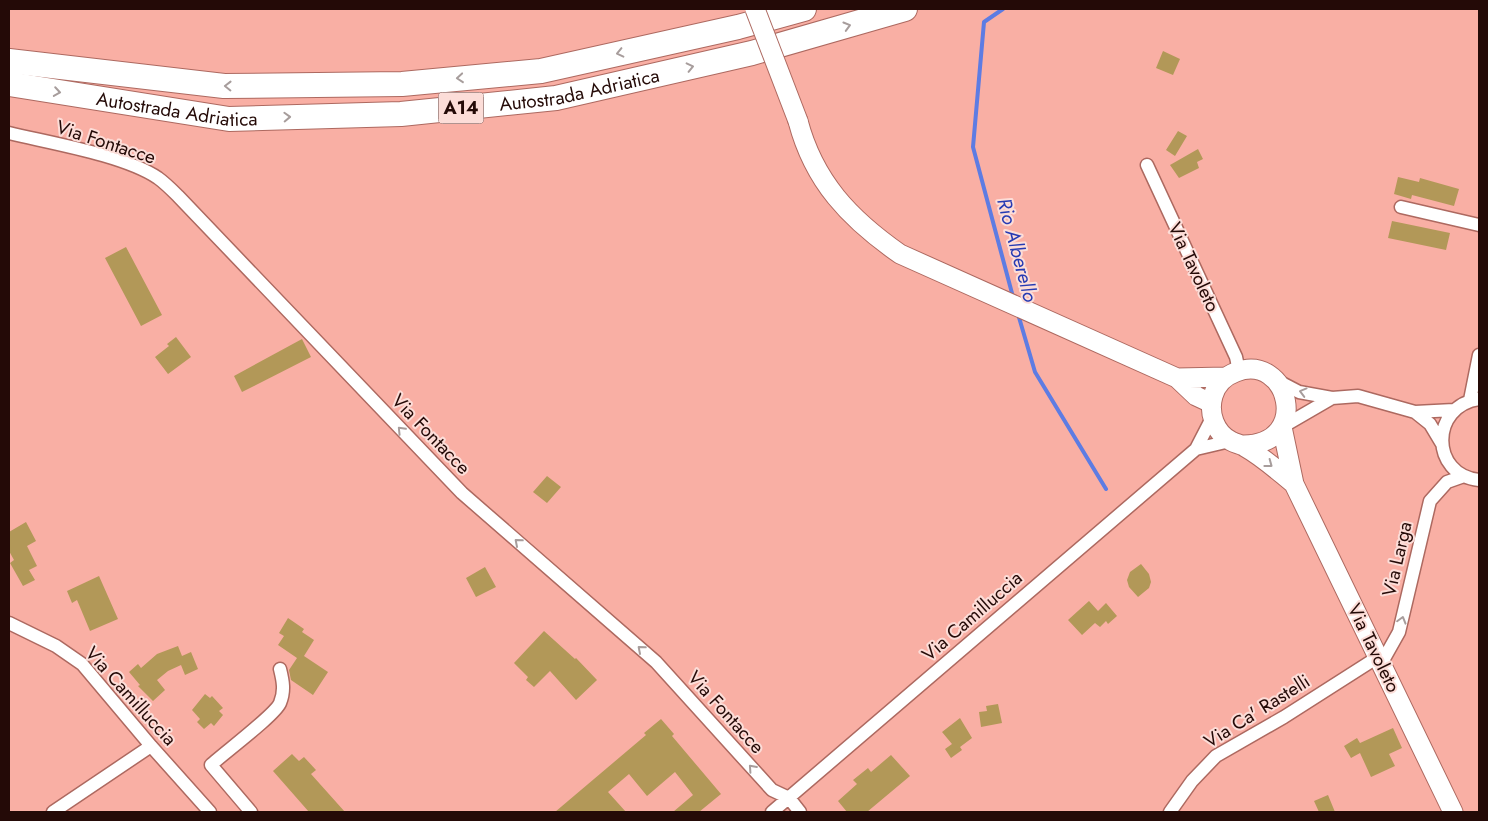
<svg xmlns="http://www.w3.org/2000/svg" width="1488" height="821" viewBox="0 0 1488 821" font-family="Jost,sans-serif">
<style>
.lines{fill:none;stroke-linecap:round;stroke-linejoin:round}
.stream{stroke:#5d7ce3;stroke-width:4}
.building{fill:#b29858}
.street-casing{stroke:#ad6960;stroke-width:15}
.secondary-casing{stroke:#ad6960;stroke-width:21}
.highway-casing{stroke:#ad6960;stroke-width:26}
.street{stroke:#fff;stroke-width:12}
.secondary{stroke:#fff;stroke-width:19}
.highway{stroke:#fff;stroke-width:24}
.secondary-bridge-casing{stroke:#ad6960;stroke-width:21;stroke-linecap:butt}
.secondary-bridge{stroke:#fff;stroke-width:19}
.oneway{stroke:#a79d9c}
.labels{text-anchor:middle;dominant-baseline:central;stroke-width:4;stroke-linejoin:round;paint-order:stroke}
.shield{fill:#fcddd8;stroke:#654946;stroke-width:1}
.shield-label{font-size:18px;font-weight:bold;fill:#240a07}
.street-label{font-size:19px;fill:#240a07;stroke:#fcddd8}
.water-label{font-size:20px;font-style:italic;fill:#273bb3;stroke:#fcddd8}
</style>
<rect width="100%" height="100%" fill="#f9afa4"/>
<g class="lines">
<path class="stream" d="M 1003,9 L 984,22 L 973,147 L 1013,297
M 1018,314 L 1035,372 L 1106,489"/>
</g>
<path class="building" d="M 1163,51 L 1180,59 L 1173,75 L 1156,68 Z
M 1178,131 L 1187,136 L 1175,156 L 1166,150 Z
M 1198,149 L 1203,159 L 1197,162 L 1199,168 L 1179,178 L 1170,165 Z
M 1398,177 L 1419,182 L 1420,178 L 1459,189 L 1454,206 L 1412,195 L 1411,199 L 1394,194 Z
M 1392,221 L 1450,233 L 1446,250 L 1388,238 Z
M 126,247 L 162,315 L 141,326 L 105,258 Z
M 176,337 L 191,357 L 168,374 L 155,357 L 169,346 L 167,344 Z
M 302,339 L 311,357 L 242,392 L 234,376 Z
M 547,476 L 561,487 L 547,503 L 533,492 Z
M 26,522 L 36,541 L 27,546 L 37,566 L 29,570 L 35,580 L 23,586 L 10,563 L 14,560 L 9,551 L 9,532 Z
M 1141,564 L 1149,574 L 1151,582 L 1149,588 L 1138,597 L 1129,587 L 1127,580 L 1130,572 Z
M 485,567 L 496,587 L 476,597 L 466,578 Z
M 99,576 L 118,619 L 90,631 L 77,600 L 72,603 L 67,591 Z
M 1089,601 L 1098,611 L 1106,603 L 1117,616 L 1108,624 L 1106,621 L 1100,627 L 1095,623 L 1082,635 L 1068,620 Z
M 288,618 L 304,629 L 302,632 L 314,640 L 304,656 L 328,672 L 313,695 L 291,680 L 289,670 L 297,658 L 278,645 L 284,636 L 279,633 Z
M 544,631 L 575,659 L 576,658 L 597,680 L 576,700 L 550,671 L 534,687 L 526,680 L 528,677 L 514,663 Z
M 178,646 L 182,656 L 191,652 L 198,669 L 185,675 L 181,665 L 168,671 L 157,680 L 165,690 L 153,701 L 138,686 L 140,685 L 129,672 L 138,664 L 141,668 L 157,654 Z
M 205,694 L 210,698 L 212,696 L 223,708 L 219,711 L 223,715 L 214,726 L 211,723 L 204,729 L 197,722 L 200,719 L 192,710 Z
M 998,704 L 1002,723 L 981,727 L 979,712 L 987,711 L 986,706 Z
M 960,718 L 972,738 L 960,747 L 962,750 L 951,758 L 945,749 L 952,744 L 942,732 Z
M 661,719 L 674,734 L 672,736 L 721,794 L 699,812 L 673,812 L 693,795 L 675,772 L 647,796 L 629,774 L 608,792 L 626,812 L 555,812 L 646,735 L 644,733 Z
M 1393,728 L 1402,748 L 1389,754 L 1395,766 L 1371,777 L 1360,753 L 1351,758 L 1344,746 L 1357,738 L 1360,743 Z
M 292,754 L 299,761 L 304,757 L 316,770 L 311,774 L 345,812 L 309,812 L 273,771 Z
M 891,755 L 910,776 L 867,812 L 847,812 L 838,801 L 857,784 L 853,780 L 868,768 L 871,772 Z
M 1328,795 L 1335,812 L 1319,812 L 1314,801 Z"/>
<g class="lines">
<defs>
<path id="street" d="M 9,133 C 50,143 124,155 158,178 C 165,183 172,190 178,196 L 462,493 L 656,662 L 772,790 L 789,798 L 800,812
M 1147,165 L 1236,357 L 1239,371
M 1401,207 L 1479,225
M 1276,380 L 1299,392 L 1332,398 L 1358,396 L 1415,412 L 1454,410
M 1479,399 C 1430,406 1430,475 1479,480
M 1470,400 L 1479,355
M 1415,412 L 1430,424 L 1442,444
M 1282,427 L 1332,398
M 1196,449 L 1230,441
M 9,623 L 56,646 L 82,664 L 151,746 L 210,812
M 1381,664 L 1399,632 L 1430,501 L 1447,482 L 1464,476
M 53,812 L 151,746
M 251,812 L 211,765 C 224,753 275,715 280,703 C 285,691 283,681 280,669
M 772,812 L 1196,449 L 1212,418
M 1170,812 L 1192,781 L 1216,756 L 1284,717 L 1378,657"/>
<path id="secondary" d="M 798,121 C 814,182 850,219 900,254 L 1177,378 L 1196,396 L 1211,403
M 1177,378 L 1226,377
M 1282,427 L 1294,484 L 1453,812
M 1244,445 C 1312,444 1289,352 1236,372 C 1225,376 1216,385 1213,396 C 1208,413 1215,433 1231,441 C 1236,444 1241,444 1245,447 C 1263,457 1278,471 1294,484"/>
<g id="highway">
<path d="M 9,61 L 224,86 L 402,84 L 541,71 L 738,27 L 804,9"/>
<path id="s1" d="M 9,84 L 229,119 L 401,114 L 556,98 L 752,53 L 905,9"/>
</g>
</defs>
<use href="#street" class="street-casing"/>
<use href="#secondary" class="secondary-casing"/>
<use href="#highway" class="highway-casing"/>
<use href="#street" class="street"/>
<use href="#secondary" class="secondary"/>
<use href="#highway" class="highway"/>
<defs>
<path id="secondary-bridge" d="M 755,9 L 798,121"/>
</defs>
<use href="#secondary-bridge" class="secondary-bridge-casing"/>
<use href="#secondary-bridge" class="secondary-bridge"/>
</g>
<defs><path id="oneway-chevron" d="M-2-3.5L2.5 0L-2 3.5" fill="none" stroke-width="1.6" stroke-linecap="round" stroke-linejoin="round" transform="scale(1.25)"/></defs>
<g class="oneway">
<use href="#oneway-chevron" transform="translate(847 26) rotate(-16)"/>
<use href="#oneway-chevron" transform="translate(620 53) rotate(167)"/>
<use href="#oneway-chevron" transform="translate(690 67) rotate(-13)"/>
<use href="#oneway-chevron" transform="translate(460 78) rotate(175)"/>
<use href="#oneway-chevron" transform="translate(228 86) rotate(-179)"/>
<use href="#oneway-chevron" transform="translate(57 92) rotate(9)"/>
<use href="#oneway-chevron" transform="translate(287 117) rotate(-2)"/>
<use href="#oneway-chevron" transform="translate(1303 392) rotate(-165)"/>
<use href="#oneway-chevron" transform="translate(401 430) rotate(-134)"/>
<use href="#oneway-chevron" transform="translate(1269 464) rotate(37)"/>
<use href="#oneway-chevron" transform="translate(518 542) rotate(-139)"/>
<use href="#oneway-chevron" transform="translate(1402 620) rotate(-74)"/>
<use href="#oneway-chevron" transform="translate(641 649) rotate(-139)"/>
<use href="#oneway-chevron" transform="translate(752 768) rotate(-132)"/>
</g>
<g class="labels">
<rect class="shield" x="438.5" y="92.5" width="45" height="31" rx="4"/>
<g class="shield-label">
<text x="461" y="108">A14</text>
</g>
<g class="street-label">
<text stroke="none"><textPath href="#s1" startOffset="575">Autostrada Adriatica</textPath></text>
<text stroke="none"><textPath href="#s1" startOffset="170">Autostrada Adriatica</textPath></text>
<text transform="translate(106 142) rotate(18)">Via Fontacce</text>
<text transform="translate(1194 267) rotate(65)">Via Tavoleto</text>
<text transform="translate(431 434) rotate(46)">Via Fontacce</text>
<text transform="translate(1397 559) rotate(-77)">Via Larga</text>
<text transform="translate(972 616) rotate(-41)">Via Camilluccia</text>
<text transform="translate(1374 648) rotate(64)">Via Tavoleto</text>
<text transform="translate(131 696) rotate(48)">Via Camilluccia</text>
<text transform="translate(1257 711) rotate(-32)">Via Ca' Rastelli</text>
<text transform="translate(726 712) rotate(48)">Via Fontacce</text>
</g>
<g class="water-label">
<text transform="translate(1017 250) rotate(75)">Rio Alberello</text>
</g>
</g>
<rect width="1488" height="821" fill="none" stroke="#240a07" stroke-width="20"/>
</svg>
